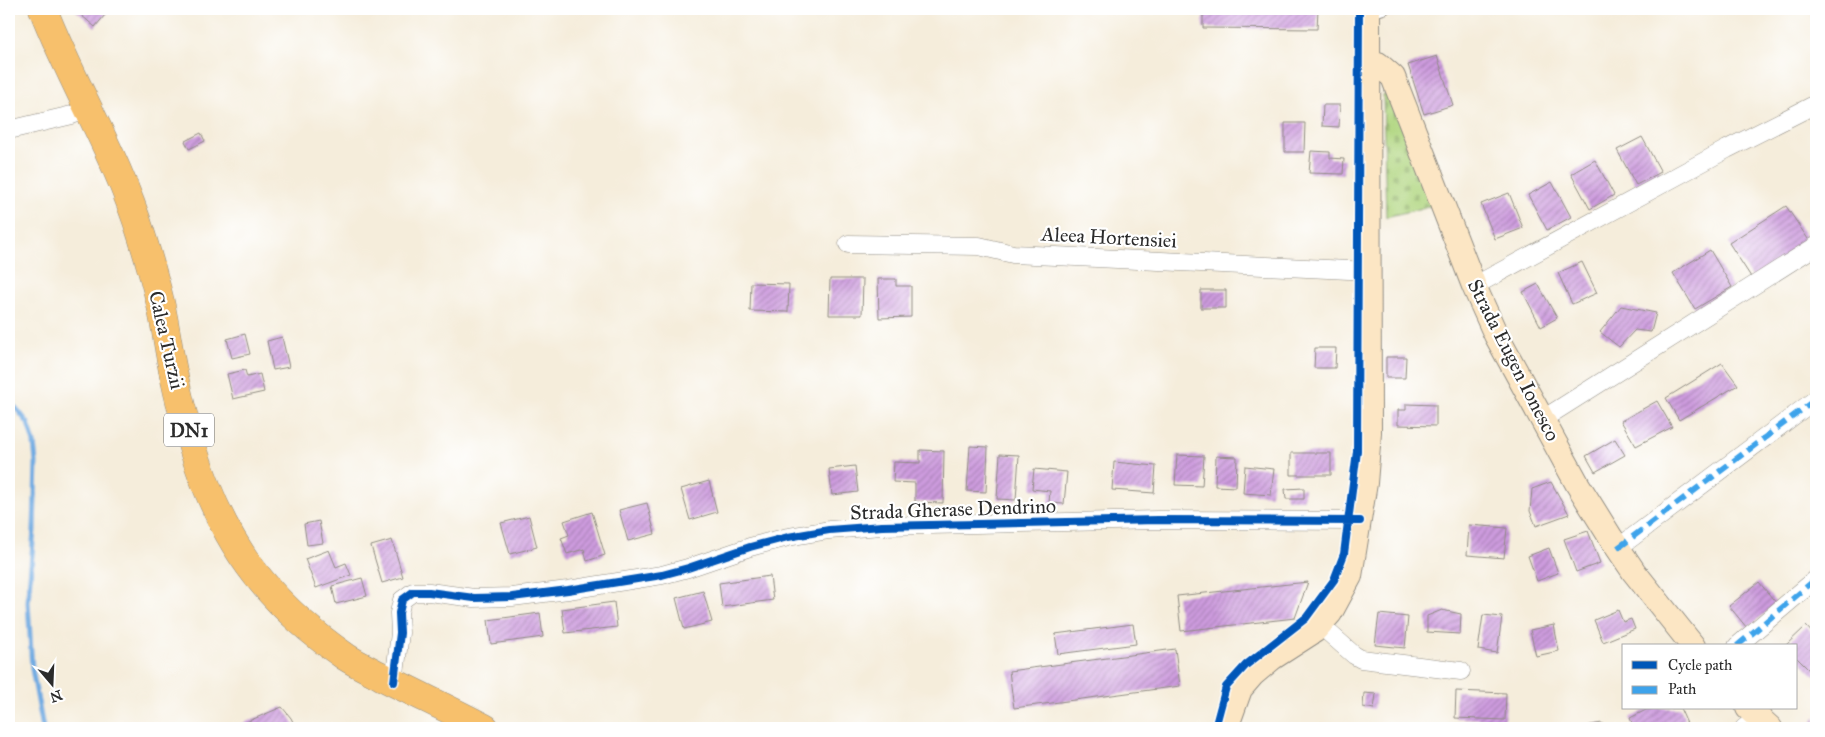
<svg xmlns="http://www.w3.org/2000/svg" width="1825" height="737" viewBox="0 0 1825 737" font-family="'IM FELL Great Primer',serif">
<style>
.cemetery{fill:url(#cemetery-stones);stroke:#6e8056}
.lines{fill:none;stroke-linecap:round;stroke-linejoin:round}
.stream{stroke:#72ace2;stroke-width:5}
.building{fill:url(#building-hatch)}
.lane-casing{stroke:#908c83;stroke-width:11}
.street-casing{stroke:#908c83;stroke-width:19}
.secondary-casing{stroke:#908c83;stroke-width:26}
.primary-casing{stroke:#908c83;stroke-width:29}
.lane{stroke:#fff;stroke-width:9}
.street{stroke:#fff;stroke-width:18}
.secondary{stroke:#fce6c4;stroke-width:24}
.primary{stroke:#f7c06c;stroke-width:28}
.quiet{stroke:#3ea3eb;stroke-width:6;stroke-dasharray:12 6;stroke-linecap:butt}
.cycleway-casing{stroke:#fff;stroke-width:11}
.cycleway{stroke:#0057b8;stroke-width:8}
.labels{text-anchor:middle;dominant-baseline:central;stroke-width:4.5;stroke-linejoin:round;paint-order:stroke}
.shield{fill:#fff;stroke:#6b6b6b;stroke-width:1}
.shield-label{font-size:19px;font-weight:bold;fill:#2b2b2b}
.street-label{font-size:20px;fill:#2b2b2b;stroke:#fff}
</style>
<defs>
<pattern id="cemetery-stones" width="16" height="16" patternUnits="userSpaceOnUse" patternTransform="scale(1.25)"><rect width="16" height="16" fill="#b0d680"/><path d="M2 7V4a2 2 0 0 1 4 0v3zM10 15v-3a2 2 0 0 1 4 0v3z" fill="#98b86f"/></pattern>
<pattern id="building-hatch" width="6" height="6" patternUnits="userSpaceOnUse" patternTransform="scale(1.25)"><rect width="6" height="6" fill="#cd9bde"/><path d="M-1 1l2-2M0 6l6-6M5 7l2-2" fill="none" stroke="#a77fb4"/></pattern>
</defs>
<rect width="100%" height="100%" fill="#fff"/>
<filter id="ink" filterUnits="userSpaceOnUse"><feTurbulence type="fractalNoise" baseFrequency=".02" numOctaves="2"/><feDisplacementMap in="SourceGraphic" scale="10" xChannelSelector="R" yChannelSelector="G"/><feConvolveMatrix kernelMatrix="1 2 1 2 8 2 1 2 1" color-interpolation-filters="sRGB"/></filter>
<filter id="wash" filterUnits="userSpaceOnUse"><feTurbulence type="fractalNoise" baseFrequency=".0096" numOctaves="4" result="noise"/><feDisplacementMap in="SourceGraphic" scale="20" xChannelSelector="R" yChannelSelector="G"/><feGaussianBlur stdDeviation="1.12" result="paint"/><feColorMatrix in="noise" values="0 0 0 0 0 0 0 0 0 0 0 0 0 0 0 0 0 1.4 0 .05"/><feComposite in="paint" operator="in"/></filter>
<g filter="url(#wash)">
<rect width="100%" height="100%" fill="#f5eddb"/>
<path class="cemetery" d="M 1383,95 L 1396,96 L 1434,205 L 1386,217 Z"/>
<g class="lines">
<path class="stream" d="M 9,403 L 16,408 L 28,423 L 34,443 L 36,462 L 34,530 L 28,602 L 32,669 L 43,728"/>
</g>
<g id="blocks">
<path class="building" d="M 74,9 L 110,9 L 95,27 Z
M 1203,9 L 1318,9 L 1317,29 L 1203,28 Z
M 1437,56 L 1453,105 L 1424,114 L 1408,65 Z
M 1323,105 L 1340,105 L 1339,127 L 1322,126 Z
M 1285,123 L 1305,123 L 1304,152 L 1285,152 Z
M 201,133 L 205,141 L 189,149 L 185,141 Z
M 1642,137 L 1661,172 L 1636,185 L 1617,150 Z
M 1311,151 L 1330,152 L 1330,158 L 1344,159 L 1343,174 L 1309,173 Z
M 1595,160 L 1614,195 L 1590,209 L 1571,174 Z
M 1552,182 L 1571,217 L 1547,230 L 1528,195 Z
M 1509,193 L 1523,228 L 1495,239 L 1481,204 Z
M 1786,206 L 1810,242 L 1753,280 L 1729,243 Z
M 1710,250 L 1732,287 L 1695,309 L 1673,273 Z
M 1582,262 L 1597,293 L 1572,304 L 1558,273 Z
M 830,279 L 863,279 L 862,315 L 829,315 Z
M 878,279 L 896,279 L 896,286 L 911,286 L 911,317 L 879,318 Z
M 751,283 L 789,284 L 788,312 L 750,311 Z
M 1538,284 L 1557,318 L 1541,327 L 1523,292 Z
M 1201,290 L 1226,290 L 1226,308 L 1201,308 Z
M 1621,306 L 1656,313 L 1651,332 L 1635,330 L 1619,347 L 1600,332 Z
M 245,334 L 250,354 L 232,358 L 227,339 Z
M 282,337 L 289,367 L 273,370 L 267,341 Z
M 1315,348 L 1336,348 L 1335,368 L 1314,368 Z
M 1386,357 L 1406,357 L 1405,378 L 1386,378 Z
M 1722,363 L 1738,385 L 1679,420 L 1666,398 Z
M 245,370 L 247,377 L 260,374 L 264,392 L 233,399 L 227,374 Z
M 1657,401 L 1672,427 L 1636,446 L 1621,421 Z
M 1406,404 L 1436,405 L 1436,426 L 1398,425 L 1398,410 L 1406,410 Z
M 1615,439 L 1625,455 L 1595,472 L 1586,456 Z
M 970,446 L 988,447 L 986,492 L 967,491 Z
M 920,450 L 944,451 L 943,503 L 915,502 L 915,483 L 893,482 L 894,462 L 920,463 Z
M 1291,453 L 1331,453 L 1331,475 L 1291,475 Z
M 1000,454 L 1019,455 L 1016,500 L 997,499 Z
M 1177,455 L 1204,456 L 1202,486 L 1175,485 Z
M 1216,456 L 1237,457 L 1236,487 L 1215,486 Z
M 1114,462 L 1156,466 L 1154,493 L 1112,490 Z
M 855,466 L 858,492 L 832,495 L 829,469 Z
M 1245,466 L 1274,469 L 1271,495 L 1243,493 Z
M 1034,469 L 1067,472 L 1064,504 L 1049,503 L 1050,491 L 1032,489 Z
M 709,481 L 717,512 L 690,520 L 681,489 Z
M 1551,482 L 1569,514 L 1536,526 L 1530,511 L 1532,489 Z
M 1304,488 L 1304,499 L 1286,499 L 1285,489 Z
M 647,503 L 655,534 L 628,541 L 619,510 Z
M 592,512 L 605,555 L 587,561 L 584,549 L 567,554 L 561,538 L 569,535 L 564,521 Z
M 529,516 L 537,547 L 510,554 L 501,523 Z
M 319,521 L 323,543 L 307,545 L 304,524 Z
M 1469,525 L 1507,528 L 1504,558 L 1467,555 Z
M 1588,531 L 1600,563 L 1576,572 L 1564,539 Z
M 392,540 L 403,577 L 382,583 L 371,546 Z
M 1549,548 L 1558,573 L 1537,581 L 1528,556 Z
M 329,550 L 336,567 L 346,563 L 351,575 L 316,588 L 305,559 Z
M 770,576 L 773,600 L 722,607 L 719,583 Z
M 362,578 L 367,596 L 336,604 L 332,586 Z
M 1308,582 L 1295,618 L 1181,631 L 1177,596 Z
M 1759,582 L 1777,604 L 1747,628 L 1729,606 Z
M 703,591 L 712,622 L 684,629 L 676,598 Z
M 614,602 L 617,627 L 565,633 L 562,609 Z
M 1442,610 L 1461,614 L 1460,634 L 1427,632 L 1427,616 Z
M 1618,610 L 1623,622 L 1631,619 L 1635,629 L 1603,642 L 1594,620 Z
M 540,613 L 543,637 L 491,644 L 488,620 Z
M 1379,614 L 1408,617 L 1405,648 L 1375,645 Z
M 1483,615 L 1502,617 L 1497,653 L 1478,650 Z
M 1133,624 L 1136,644 L 1058,654 L 1055,634 Z
M 1554,625 L 1559,651 L 1536,656 L 1530,630 Z
M 1806,626 L 1816,637 L 1816,677 L 1796,657 L 1796,646 L 1785,646 Z
M 1175,649 L 1180,686 L 1014,708 L 1009,671 Z
M 1456,691 L 1506,693 L 1505,720 L 1455,718 Z
M 1364,693 L 1376,694 L 1374,709 L 1363,707 Z
M 282,707 L 291,718 L 296,728 L 232,728 Z
M 1650,708 L 1680,708 L 1689,728 L 1634,728 L 1630,718 Z
M 1816,716 L 1816,728 L 1815,728 L 1810,725 Z
M 1602,723 L 1603,728 L 1580,728 L 1580,727 Z
M 1295,725 L 1345,726 L 1345,728 L 1294,728 Z"/>
</g>
</g>
<g filter="url(#ink)">
<use href="#blocks" fill-opacity="0" stroke="#908c83" stroke-width="1"/>
<g class="lines">
<defs>
<path id="lane" d="M 1369,14 L 1385,9"/>
<path id="street" d="M 9,130 L 72,115 L 89,108
M 848,244 L 979,246 L 1013,254 L 1370,271
M 1474,286 L 1727,149 L 1816,104
M 1543,419 L 1816,246
M 1618,548 L 1816,399
M 1319,624 L 1354,655 L 1361,659 L 1461,671
M 1737,646 L 1816,579
M 394,682 L 400,633 L 399,613 L 402,600 L 413,592 L 429,592 L 474,598 L 512,597 L 568,590 L 662,575 L 688,568 L 750,547 L 788,537 L 829,530 L 882,526 L 1158,520 L 1360,521
M 1744,728 L 1757,718"/>
<path id="secondary" d="M 1368,62 L 1378,64 L 1393,77 L 1474,286 L 1496,335 L 1578,485 L 1611,538 L 1634,572 L 1693,646
M 1748,708 L 1770,728
M 1226,728 L 1240,689 L 1253,674 L 1272,658 L 1314,631 L 1330,613 L 1350,576 L 1365,483 L 1369,433 L 1368,9"/>
<path id="primary" d="M 43,9 C 73,86 118,157 142,237 C 149,260 156,283 161,306 C 166,329 169,353 174,376 C 190,449 214,526 263,583 C 286,611 316,636 346,657 C 357,664 370,670 381,676 C 416,694 451,710 485,728"/>
</defs>
<use href="#lane" class="lane-casing"/>
<use href="#street" class="street-casing"/>
<use href="#secondary" class="secondary-casing"/>
<use href="#primary" class="primary-casing"/>
<use href="#lane" class="lane"/>
<use href="#street" class="street"/>
<use href="#secondary" class="secondary"/>
<use href="#primary" class="primary"/>
<path class="quiet" d="M 1618,548 L 1816,399
M 1737,646 L 1816,579"/>
<defs>
<path id="cycleway" d="M 394,682 L 400,633 L 399,613 L 402,600 L 413,592 L 429,592 L 474,598 L 512,597 L 568,590 L 662,575 L 688,568 L 750,547 L 788,537 L 829,530 L 882,526 L 1158,520 L 1360,521
M 1215,728 L 1226,687 L 1246,665 L 1306,618 L 1334,580 L 1344,554 L 1357,451 L 1359,9"/>
</defs>
<use href="#cycleway" class="cycleway-casing"/>
<use href="#cycleway" class="cycleway"/>
</g>
</g>
<g class="labels">
<rect class="shield" x="164" y="413.5" width="50" height="33" rx="4"/>
<g class="shield-label">
<text x="189" y="430">DN1</text>
</g>
<g class="street-label">
<text transform="translate(1109 237) rotate(3)">Aleea Hortensiei</text>
<text transform="translate(167 340) rotate(77)">Calea Turzii</text>
<text transform="translate(1514 360) rotate(63)">Strada Eugen Ionesco</text>
<text transform="translate(953 509) rotate(-2)">Strada Gherase Dendrino</text>
</g>
</g>
<rect width="1825" height="737" fill="none" stroke="#fff" stroke-width="30"/>
<rect x="1622" y="644" width="175" height="65" fill="#ffffff" stroke="#aaaaaa"/>
<rect x="1632" y="661" width="25" height="8" fill="#0057b8" stroke="#aaaaaa"/>
<text x="1668" y="670" font-size="15" fill="#2b2b2b">Cycle path</text>
<rect x="1632" y="686" width="25" height="8" fill="#3ea3eb" stroke="#aaaaaa"/>
<text x="1668" y="694" font-size="15" fill="#2b2b2b">Path</text>
<g transform="translate(52 684) rotate(161)" stroke="#ffffff" stroke-width="4" paint-order="stroke">
<path d="M0-4L9 19L0 12L-9 19Z" fill="#2b2b2b"/>
<text y="-8" font-size="14" font-weight="bold" text-anchor="middle" fill="#2b2b2b">N</text>
</g>
</svg>
